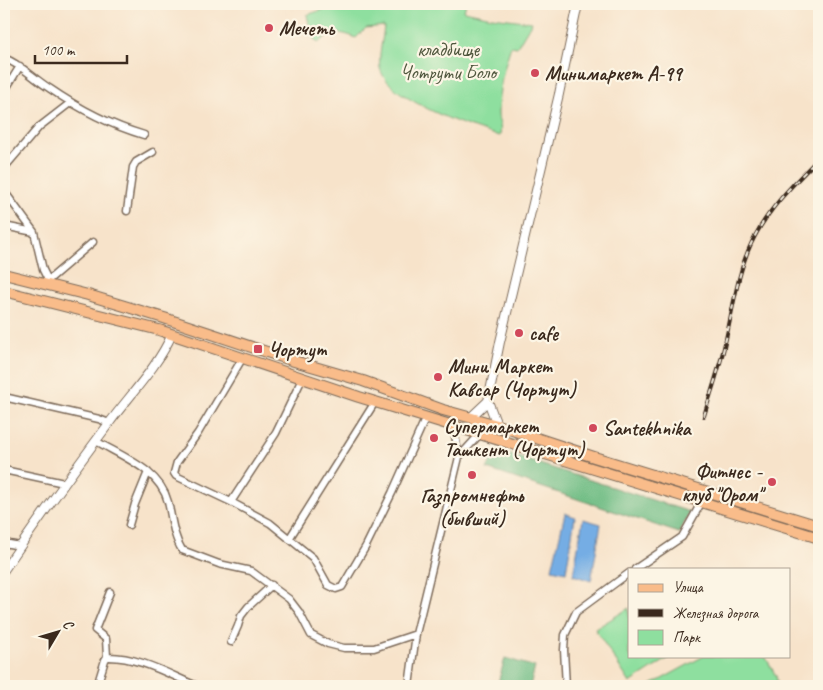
<svg xmlns="http://www.w3.org/2000/svg" width="823" height="690" viewBox="0 0 823 690" font-family="Caveat,sans-serif">
<style>
.green{fill:#8edf9f;stroke:#64845e}
.forest{fill:#72be86;stroke:#567452}
.water{fill:#75ade4;stroke:#586c81}
.lines{fill:none;stroke-linecap:round;stroke-linejoin:round}
.minor-casing{stroke:#7d6b5a;stroke-width:9}
.tertiary-casing{stroke:#7d6b5a;stroke-width:10}
.primary-casing{stroke:#7d6b5a;stroke-width:12}
.minor{stroke:#fff;stroke-width:6}
.tertiary{stroke:#fff;stroke-width:8}
.primary{stroke:#f9bc8a;stroke-width:10}
.rail-casing{stroke:#3b2a1e;stroke-width:4}
.rail{stroke:#fcf5e5;stroke-width:2;stroke-dasharray:5.5;stroke-linecap:butt}
.poi-dot{fill:#d1495b;stroke:#fcf5e5;stroke-width:2}
.labels{text-anchor:middle;dominant-baseline:central;stroke-width:4.5;stroke-linejoin:round;paint-order:stroke}
.poi-label{font-size:20px;font-weight:bold;fill:#3b2a1e;stroke:#fcf5e5;text-anchor:start}
.park-label{font-size:20px;fill:#50573e;stroke:#fcf5e5}
</style>
<rect width="100%" height="100%" fill="#fcf5e5"/>
<filter id="ink" filterUnits="userSpaceOnUse"><feTurbulence type="fractalNoise" baseFrequency=".02" numOctaves="2"/><feDisplacementMap in="SourceGraphic" scale="10" xChannelSelector="R" yChannelSelector="G"/><feConvolveMatrix kernelMatrix="1 2 1 2 8 2 1 2 1" color-interpolation-filters="sRGB"/></filter>
<filter id="wash" filterUnits="userSpaceOnUse"><feTurbulence type="fractalNoise" baseFrequency=".0096" numOctaves="4" result="noise"/><feDisplacementMap in="SourceGraphic" scale="20" xChannelSelector="R" yChannelSelector="G"/><feGaussianBlur stdDeviation="1.12" result="paint"/><feColorMatrix in="noise" values="0 0 0 0 0 0 0 0 0 0 0 0 0 0 0 0 0 1.4 0 .05"/><feComposite in="paint" operator="in"/></filter>
<g filter="url(#wash)">
<rect width="100%" height="100%" fill="#f7e3ca"/>
<path class="green" d="M 339,4 L 466,4 L 464,11 L 492,17 L 532,22 L 517,47 L 511,46 C 504,67 498,91 498,113 C 498,123 502,124 500,136 C 472,129 387,99 380,68 C 378,58 383,38 384,26 L 366,28 L 356,38 C 340,31 331,31 318,43 L 312,37 L 307,15 Z
M 629,608 L 629,656 L 672,656 L 630,683 L 595,629 Z
M 704,656 L 765,656 L 776,676 L 778,686 L 649,686 Z"/>
<path class="forest" d="M 496,450 L 690,512 L 679,533 L 487,469 Z
M 505,658 L 535,667 L 530,686 L 497,686 Z"/>
<path class="water" d="M 565,513 L 575,517 L 566,572 L 552,569 Z
M 583,519 L 601,524 L 591,581 L 573,575 Z"/>
</g>
<g filter="url(#ink)">
<g class="lines">
<defs>
<path id="minor" d="M 4,58 C 22,65 33,78 49,88 C 78,108 110,125 144,135
M 4,92 L 20,66
M 4,168 L 39,127 L 70,103
M 4,191 L 34,232 L 43,270 L 48,280
M 127,211 L 133,167 L 136,162 L 153,152
M 4,226 L 34,232
M 45,283 L 93,242
M 242,359 L 198,433 L 177,462 L 174,473 L 176,476 L 231,502 L 270,523 L 313,558 L 328,585 L 336,589 L 342,587 L 366,546 L 392,493 L 426,417
M 4,397 L 99,419 L 109,423
M 96,441 C 123,457 160,470 168,502 C 172,518 173,536 182,550 L 219,564 L 251,571 L 289,599 L 299,612 L 311,635 L 328,644 L 344,648 L 374,648 L 416,634
M 459,457 L 480,434
M 4,470 L 64,483
M 231,502 L 276,433 L 302,379
M 129,525 L 135,504 L 148,472
M 289,539 L 375,402
M 4,543 L 20,546
M 635,569 L 682,537 L 701,503
M 231,642 L 238,626 L 241,616 L 248,607 L 272,585
M 107,657 L 106,639 L 95,630 L 110,592
M 97,686 L 105,660 L 107,657 C 138,656 170,675 197,686
M 409,686 L 416,634 L 459,457 L 453,425
M 566,686 L 564,650 L 565,635 L 576,612 L 629,573"/>
<path id="tertiary" d="M 471,417 L 488,401
M 497,425 L 488,401 L 500,342 L 559,94 L 578,4
M 4,570 C 38,520 74,470 110,422 C 130,395 159,365 172,334"/>
<path id="primary" d="M 4,274 L 88,295 L 164,318 L 294,361 L 363,381 L 443,410 L 497,425 L 594,457 L 819,526
M 4,291 L 159,330 L 359,397 L 819,538"/>
</defs>
<use href="#minor" class="minor-casing"/>
<use href="#tertiary" class="tertiary-casing"/>
<use href="#primary" class="primary-casing"/>
<use href="#minor" class="minor"/>
<use href="#tertiary" class="tertiary"/>
<use href="#primary" class="primary"/>
<defs>
<path id="rail" d="M 704,416 C 711,392 720,367 725,343 C 733,310 737,274 751,244 C 766,211 794,183 819,158"/>
</defs>
<use href="#rail" class="rail-casing"/>
<use href="#rail" class="rail"/>
</g>
</g>
<g class="poi-dot">
<circle cx="269" cy="28" r="5"/>
<circle cx="535" cy="73" r="5"/>
<circle cx="519" cy="333" r="5"/>
<rect x="253" y="344" width="10" height="10" rx="2.5"/>
<circle cx="438" cy="377" r="5"/>
<circle cx="593" cy="428" r="5"/>
<circle cx="434" cy="438" r="5"/>
<circle cx="472" cy="475" r="5"/>
<circle cx="772" cy="482" r="5"/>
</g>
<g class="labels">
<g class="poi-label">
<text x="279" y="28">Мечеть</text>
<text x="545" y="73">Минимаркет А-99</text>
<text x="529" y="333">cafe</text>
<text x="268" y="349">Чортут</text>
<text x="448" y="366">Мини Маркет<tspan x="448" dy="23">Кавсар (Чортут)</tspan></text>
<text x="444" y="426">Супермаркет<tspan x="444" dy="23">Ташкент (Чортут)</tspan></text>
<text x="603" y="428">Santekhnika</text>
<text x="762" y="471" text-anchor="end">Фитнес -<tspan x="762" dy="23">клуб "Ором"</tspan></text>
<text x="472" y="495" text-anchor="middle">Газпромнефть<tspan x="472" dy="23">(бывший)</tspan></text>
</g>
<g class="park-label">
<text x="448" y="49">кладбище<tspan x="448" dy="23">Чотрути Боло</tspan></text>
</g>
</g>
<rect width="823" height="690" fill="none" stroke="#fcf5e5" stroke-width="20"/>
<rect x="628" y="568" width="162" height="90" fill="#fcf5e5" stroke="#afa495"/>
<rect x="638" y="584" width="25" height="8" fill="#f9bc8a" stroke="#afa495"/>
<text x="673" y="592" font-size="15" fill="#3b2a1e">Улица</text>
<rect x="638" y="609" width="25" height="8" fill="#3b2a1e" stroke="#afa495"/>
<text x="673" y="618" font-size="15" fill="#3b2a1e">Железная дорога</text>
<rect x="638" y="630" width="25" height="15" fill="#8edf9f" stroke="#afa495"/>
<text x="673" y="642" font-size="15" fill="#3b2a1e">Парк</text>
<g transform="translate(58 632) rotate(52)" stroke="#fcf5e5" stroke-width="4" paint-order="stroke">
<path d="M0-4L9 19L0 12L-9 19Z" fill="#3b2a1e"/>
<text y="-8" font-size="14" font-weight="bold" text-anchor="middle" fill="#3b2a1e">С</text>
</g>
<path d="M35 55v8h92v-8" fill="none" stroke="#3b2a1e" stroke-width="2.5"/>
<text x="42" y="55" font-size="15" fill="#3b2a1e" stroke="#fcf5e5" stroke-width="4" paint-order="stroke">100 m</text>
</svg>
